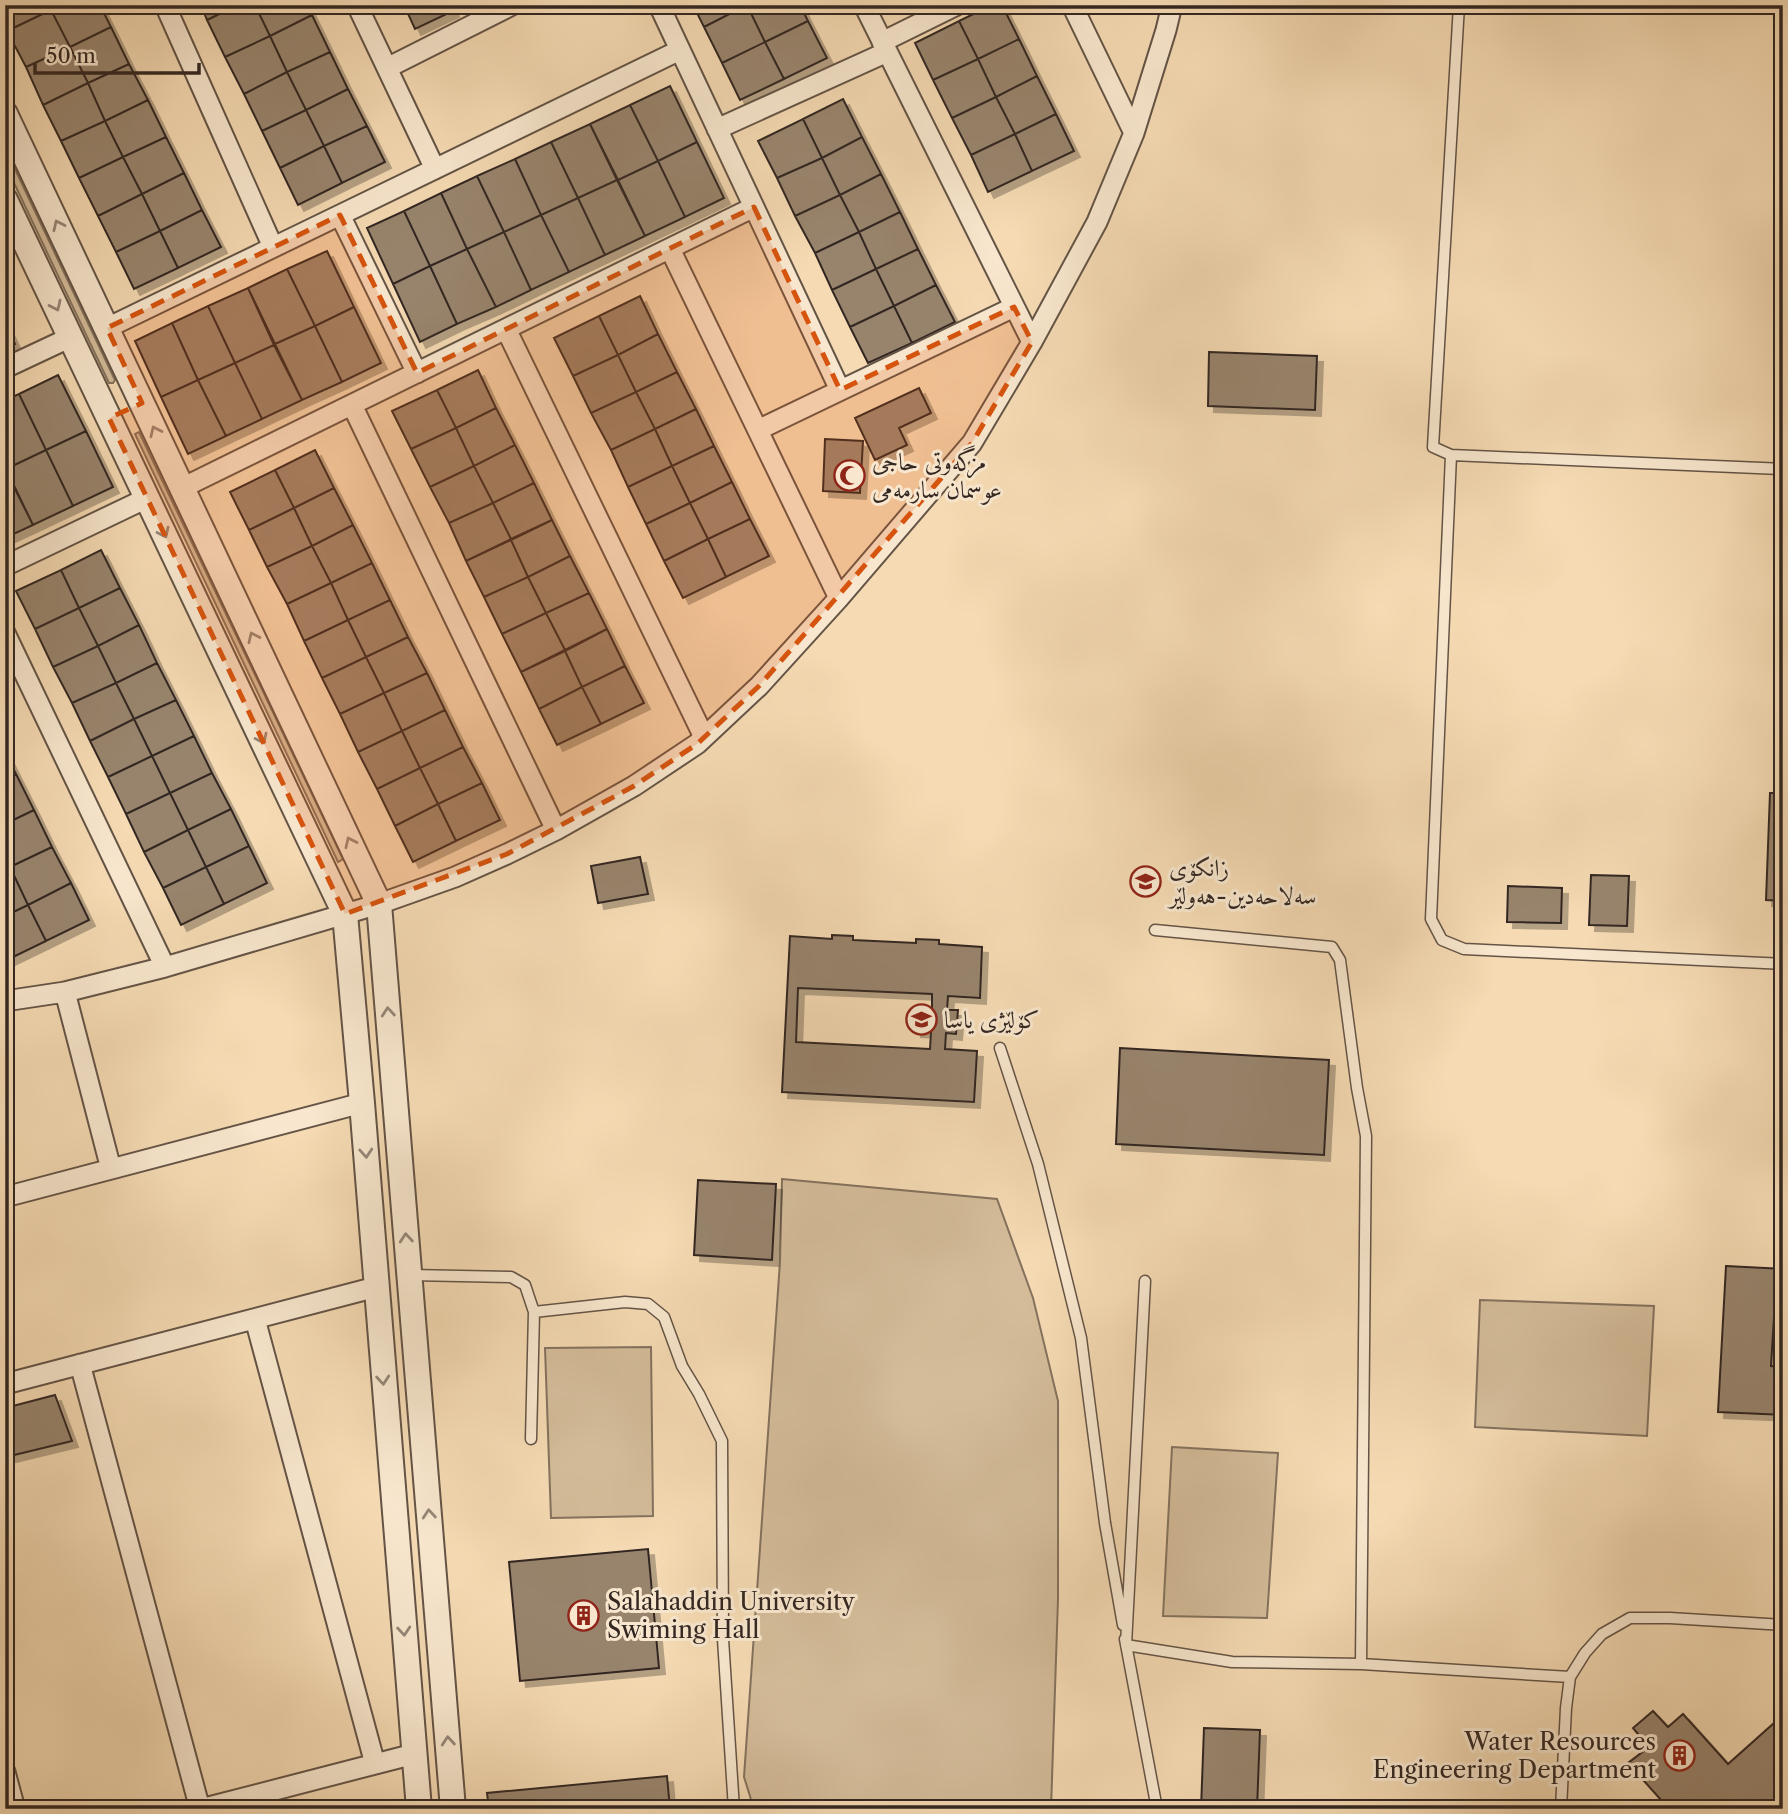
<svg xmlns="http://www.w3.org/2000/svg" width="1788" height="1814" viewBox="0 0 1788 1814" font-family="'Libre Caslon Text',Amiri,serif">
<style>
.green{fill:#d4bc9a;stroke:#84725e;stroke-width:2}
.building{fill:#98846d;stroke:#332722;stroke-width:2;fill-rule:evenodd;filter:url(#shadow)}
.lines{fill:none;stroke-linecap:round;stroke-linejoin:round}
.service-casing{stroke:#645446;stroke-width:13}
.minor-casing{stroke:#645446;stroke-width:23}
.tertiary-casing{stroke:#645446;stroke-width:28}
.service{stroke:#f8e7ce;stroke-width:10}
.minor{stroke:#f8e7ce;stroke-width:19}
.tertiary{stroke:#f8e7ce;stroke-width:24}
.oneway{stroke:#968778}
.marked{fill:#d6540e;fill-opacity:0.2;stroke:#d6540e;stroke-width:5;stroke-dasharray:14 9;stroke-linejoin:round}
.labels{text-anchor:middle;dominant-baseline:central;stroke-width:6;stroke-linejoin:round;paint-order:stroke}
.poi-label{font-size:24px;fill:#332722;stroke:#f8e7ce;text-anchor:start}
</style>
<defs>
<filter id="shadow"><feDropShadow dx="6" dy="6" stdDeviation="0" flood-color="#0004"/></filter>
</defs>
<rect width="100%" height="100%" fill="#f5dab3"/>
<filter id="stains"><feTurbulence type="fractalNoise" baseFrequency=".00286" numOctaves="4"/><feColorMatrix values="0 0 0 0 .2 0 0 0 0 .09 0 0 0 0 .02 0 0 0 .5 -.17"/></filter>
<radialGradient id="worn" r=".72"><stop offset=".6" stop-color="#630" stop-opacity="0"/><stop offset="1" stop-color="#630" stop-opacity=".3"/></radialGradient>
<path class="green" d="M 5,148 L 115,380 L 113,383 L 109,383 L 5,164 Z
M 139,432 L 343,859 L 338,862 L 135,434 Z
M 782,1179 L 997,1199 L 1033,1298 L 1058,1401 L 1058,1599 L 1051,1809 L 754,1809 L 744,1777 L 780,1262 Z
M 1480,1300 L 1654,1306 L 1647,1436 L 1475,1427 Z
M 651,1347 L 653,1516 L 551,1518 L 545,1348 Z
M 1172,1447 L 1278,1453 L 1267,1618 L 1163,1616 Z"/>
<path class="building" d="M 5,5 L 49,5 L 51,10 L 7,31 Z
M 60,5 L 100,5 L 111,27 L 70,47 L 51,10 Z
M 201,5 L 238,5 L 207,20 Z
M 238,5 L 255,5 L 270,36 L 225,57 L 207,20 Z
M 255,5 L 307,5 L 312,15 L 270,36 Z
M 404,5 L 451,5 L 453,11 L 415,29 Z
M 693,5 L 747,5 L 704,27 Z
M 747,5 L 800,5 L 808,21 L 765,42 Z
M 747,5 L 765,42 L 722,63 L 704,27 Z
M 992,5 L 1002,5 L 1019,39 L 978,59 L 959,21 Z
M 51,10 L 70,47 L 26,67 L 7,31 Z
M 312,15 L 330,52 L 287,72 L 270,36 Z
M 808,21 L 827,58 L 784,79 L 765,42 Z
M 959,21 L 978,59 L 933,80 L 915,43 Z
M 111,27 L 129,64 L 88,83 L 70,47 Z
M 270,36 L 287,72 L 244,94 L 225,57 Z
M 1019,39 L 1037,76 L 996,97 L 978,59 Z
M 765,42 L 784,79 L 740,100 L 722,63 Z
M 70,47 L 88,83 L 43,105 L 26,67 Z
M 330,52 L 348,89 L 306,110 L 287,72 Z
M 978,59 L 996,97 L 952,118 L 933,80 Z
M 129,64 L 148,100 L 105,121 L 88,83 Z
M 287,72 L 306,110 L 262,131 L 244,94 Z
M 1037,76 L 1056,114 L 1015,134 L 996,97 Z
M 88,83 L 105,121 L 61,141 L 43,105 Z
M 670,86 L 697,142 L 658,161 L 630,105 Z
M 348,89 L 367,126 L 324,146 L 306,110 Z
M 996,97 L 1015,134 L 971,155 L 952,118 Z
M 843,99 L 862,137 L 822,158 L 803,119 Z
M 148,100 L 166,137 L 123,157 L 105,121 Z
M 630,105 L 658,161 L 618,180 L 590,124 Z
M 306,110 L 324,146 L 280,168 L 262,131 Z
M 1056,114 L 1074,151 L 1032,171 L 1015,134 Z
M 803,119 L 822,158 L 777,178 L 758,141 Z
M 105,121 L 123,157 L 79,178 L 61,141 Z
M 590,124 L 617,180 L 578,198 L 551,142 Z
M 367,126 L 385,162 L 342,183 L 324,146 Z
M 1015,134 L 1032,171 L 988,192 L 971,155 Z
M 166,137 L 184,173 L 142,194 L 123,157 Z
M 862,137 L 881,174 L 840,195 L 822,158 Z
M 551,142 L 578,198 L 541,215 L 515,159 Z
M 697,142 L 724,198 L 685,217 L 658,161 Z
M 324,146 L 342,183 L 298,205 L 280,168 Z
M 123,157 L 142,194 L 98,216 L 79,178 Z
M 822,158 L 840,195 L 795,216 L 777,178 Z
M 515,159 L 541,215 L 504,232 L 477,176 Z
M 658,161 L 685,217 L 645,236 L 618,180 Z
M 184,173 L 202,210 L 160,231 L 142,194 Z
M 881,174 L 900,212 L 859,232 L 840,195 Z
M 477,176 L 504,232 L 467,249 L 441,193 Z
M 617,180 L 645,236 L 605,255 L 578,198 Z
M 441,193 L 467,249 L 430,266 L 404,211 Z
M 142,194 L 160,231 L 116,252 L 98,216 Z
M 840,195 L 859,232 L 815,253 L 795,216 Z
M 578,198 L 605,255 L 569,272 L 541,215 Z
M 202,210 L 221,247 L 178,268 L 160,231 Z
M 404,211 L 430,266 L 393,284 L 367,228 Z
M 900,212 L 918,249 L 876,269 L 859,232 Z
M 541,215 L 569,272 L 531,290 L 504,232 Z
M 160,231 L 178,268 L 134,289 L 116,252 Z
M 504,232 L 531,290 L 496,307 L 467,249 Z
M 859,232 L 876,269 L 832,290 L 815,253 Z
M 467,249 L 496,307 L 457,324 L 430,266 Z
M 918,249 L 936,285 L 894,306 L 876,269 Z
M 327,251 L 354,307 L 315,326 L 287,269 Z
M 430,266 L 457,324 L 420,342 L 393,284 Z
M 287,269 L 315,326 L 275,344 L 248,288 Z
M 876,269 L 894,306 L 850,327 L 832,290 Z
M 936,285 L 955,322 L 912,343 L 894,306 Z
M 248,288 L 274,345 L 235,363 L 208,306 Z
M 640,296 L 658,334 L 618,355 L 599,316 Z
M 208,306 L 235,363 L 198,380 L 172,323 Z
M 894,306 L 912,343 L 868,363 L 850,327 Z
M 354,307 L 381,363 L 342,382 L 315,326 Z
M 599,316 L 618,355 L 573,376 L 554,338 Z
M 5,323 L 15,344 L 5,348 Z
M 172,323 L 198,380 L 161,397 L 135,341 Z
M 315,326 L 342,382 L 302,400 L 275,344 Z
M 658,334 L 677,372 L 636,392 L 618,355 Z
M 274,345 L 302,400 L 262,419 L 235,363 Z
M 1209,352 L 1317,356 L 1315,410 L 1208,406 Z
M 618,355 L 636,392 L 591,413 L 573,376 Z
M 235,363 L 262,419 L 226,436 L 198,380 Z
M 478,370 L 496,408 L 456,428 L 437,390 Z
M 677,372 L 696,409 L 655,429 L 636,392 Z
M 58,375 L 86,431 L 46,450 L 19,394 Z
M 198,380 L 226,436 L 188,454 L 161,397 Z
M 919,388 L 931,413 L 899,428 L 907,445 L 875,460 L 855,418 Z
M 437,390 L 456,428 L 411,449 L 392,411 Z
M 636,392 L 655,429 L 611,450 L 591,413 Z
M 19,394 L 46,450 L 6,469 L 5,400 Z
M 496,408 L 515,445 L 474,466 L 456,428 Z
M 696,409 L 714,446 L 672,466 L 655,429 Z
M 456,428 L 474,466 L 430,487 L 411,449 Z
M 655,429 L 672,466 L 628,487 L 611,450 Z
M 86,431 L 113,487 L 73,506 L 46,450 Z
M 825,439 L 863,441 L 860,493 L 823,491 Z
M 515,445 L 534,483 L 493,503 L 474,466 Z
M 714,446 L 732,482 L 690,503 L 672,466 Z
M 46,450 L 73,506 L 33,525 L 6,469 Z
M 315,450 L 334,488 L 294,508 L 275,470 Z
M 474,466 L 493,503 L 449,523 L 430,487 Z
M 672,466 L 690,503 L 646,524 L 628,487 Z
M 5,469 L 33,525 L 5,538 Z
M 275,470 L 294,508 L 249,530 L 230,492 Z
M 732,482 L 750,519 L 708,539 L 690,503 Z
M 534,483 L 552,520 L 511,539 L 493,503 Z
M 334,488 L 353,525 L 312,546 L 294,508 Z
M 493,503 L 511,539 L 466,561 L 449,523 Z
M 690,503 L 708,539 L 664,561 L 646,524 Z
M 294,508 L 312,546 L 267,567 L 249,530 Z
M 750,519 L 769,556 L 726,577 L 708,539 Z
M 552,520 L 570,556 L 528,577 L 511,540 Z
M 353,525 L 372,563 L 331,583 L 312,546 Z
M 708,539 L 726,577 L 683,598 L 664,561 Z
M 511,540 L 528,577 L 484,597 L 466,561 Z
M 312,546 L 331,583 L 287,604 L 267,567 Z
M 101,550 L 120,588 L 79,608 L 61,570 Z
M 570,556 L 589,593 L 546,613 L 528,577 Z
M 372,563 L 390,600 L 348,620 L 331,583 Z
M 61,570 L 79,608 L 35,629 L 16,591 Z
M 528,577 L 546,613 L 502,634 L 484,597 Z
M 331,583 L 348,620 L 304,641 L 287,604 Z
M 120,588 L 139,625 L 98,646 L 79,608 Z
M 589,593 L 607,629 L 565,650 L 546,613 Z
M 390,600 L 408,637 L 366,657 L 348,620 Z
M 79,608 L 98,646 L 53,667 L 35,629 Z
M 546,613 L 565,650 L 521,672 L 502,634 Z
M 348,620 L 366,657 L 322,678 L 304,641 Z
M 139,625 L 157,663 L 116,683 L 98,646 Z
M 607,629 L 625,666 L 582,687 L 565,651 Z
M 408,637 L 427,673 L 384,693 L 366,657 Z
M 98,646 L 116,683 L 72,703 L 53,667 Z
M 565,651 L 582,687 L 539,709 L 521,672 Z
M 366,657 L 384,693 L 340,714 L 322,678 Z
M 157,663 L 176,700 L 134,719 L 116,683 Z
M 625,666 L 644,703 L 601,724 L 582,687 Z
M 427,673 L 445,710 L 402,731 L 384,693 Z
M 116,683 L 134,719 L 90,741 L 72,703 Z
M 582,687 L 601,724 L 557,745 L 539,709 Z
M 384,693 L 402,731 L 358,752 L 340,714 Z
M 176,700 L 194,736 L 152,756 L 134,719 Z
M 445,710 L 463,747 L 420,768 L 402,731 Z
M 134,719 L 152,756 L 108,777 L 90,741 Z
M 402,731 L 420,768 L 377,789 L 358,752 Z
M 194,736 L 212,773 L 170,793 L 152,756 Z
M 463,747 L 482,783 L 438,804 L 420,768 Z
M 5,752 L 16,774 L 5,779 Z
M 152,756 L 170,793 L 126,814 L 108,777 Z
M 420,768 L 438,804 L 395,826 L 377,789 Z
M 212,773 L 231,809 L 188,830 L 170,793 Z
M 16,774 L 34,810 L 5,824 L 5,779 Z
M 482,783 L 500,820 L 456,841 L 438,804 Z
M 170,793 L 188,830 L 144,852 L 126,814 Z
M 1770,793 L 1783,793 L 1783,901 L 1766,900 Z
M 438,804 L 456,841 L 413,862 L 395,826 Z
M 231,809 L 249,846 L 206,867 L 188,830 Z
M 34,810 L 52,847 L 10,867 L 5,858 L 5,824 Z
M 188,830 L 206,867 L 163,888 L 144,852 Z
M 249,846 L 267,883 L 224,904 L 206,867 Z
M 52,847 L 71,883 L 28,905 L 10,867 Z
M 640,857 L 648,894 L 598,903 L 591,866 Z
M 10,867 L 28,905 L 5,916 L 5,869 Z
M 206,867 L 224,904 L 181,925 L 163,888 Z
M 1591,875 L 1629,876 L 1627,926 L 1589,925 Z
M 71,883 L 89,920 L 46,941 L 28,905 Z
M 1508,886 L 1562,888 L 1561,923 L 1507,922 Z
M 28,905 L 46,941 L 5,961 L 5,916 Z
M 832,935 L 853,936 L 853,940 L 916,943 L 916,939 L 939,940 L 939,944 L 982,947 L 980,998 L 948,996 L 947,1010 L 958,1010 L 956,1034 L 946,1033 L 945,1049 L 977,1051 L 974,1102 L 782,1092 L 790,936 L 832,939 ZM 798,988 L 932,994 L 932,1008 L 917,1007 L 915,1031 L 931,1032 L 930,1049 L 796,1042 Z
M 1120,1048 L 1329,1060 L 1324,1155 L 1116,1144 Z
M 698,1180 L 776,1184 L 772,1260 L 694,1255 Z
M 1726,1266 L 1783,1269 L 1783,1318 L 1774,1317 L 1771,1366 L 1783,1367 L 1783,1415 L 1718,1412 Z
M 55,1395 L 72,1441 L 10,1456 L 5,1440 L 5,1408 Z
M 648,1549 L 659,1668 L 520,1681 L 509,1562 Z
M 1653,1711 L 1668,1727 L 1683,1714 L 1728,1764 L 1783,1715 L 1783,1809 L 1669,1809 L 1628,1763 L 1649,1747 L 1633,1728 Z
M 1204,1728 L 1260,1730 L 1257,1809 L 1201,1809 Z
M 667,1776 L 670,1809 L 489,1809 L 487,1793 Z"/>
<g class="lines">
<defs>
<path id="service" d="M 1459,5 L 1433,447 L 1451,455 L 1783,469
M 1451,455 L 1431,919 L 1442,940 L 1464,949 L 1783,964
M 1000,1048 L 1038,1164 L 1081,1338 L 1105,1523 L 1123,1625
M 410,1275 L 511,1277 L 525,1285 L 534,1312 L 531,1439
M 1145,1281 L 1126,1645 L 1232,1662 L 1361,1664 L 1366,1136 L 1357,1088 L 1340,960 L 1332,947 L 1155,930
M 534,1312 L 625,1302 L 648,1304 L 664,1317 L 682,1366 L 699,1394 L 722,1441 L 723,1639 L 734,1809
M 1125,1639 L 1157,1809
M 1361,1664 L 1570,1677
M 1561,1809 L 1566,1708 L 1570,1677 L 1585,1653 L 1602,1634 L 1630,1618 L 1670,1618 L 1783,1625"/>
<path id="minor" d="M 165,5 L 273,247
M 357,5 L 435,169
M 659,5 L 840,390
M 864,5 L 1032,342
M 1072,5 L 1134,133
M 882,42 L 957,5
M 387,68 L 512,5
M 717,129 L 887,52
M 340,215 L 417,373
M 670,249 L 839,598
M 107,328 L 680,50
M 506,329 L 704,737
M 5,368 L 71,337
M 352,405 L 556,830
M 758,430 L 1014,307
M 182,488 L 754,207
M 5,566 L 147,498
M 5,633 L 165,967
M 65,992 L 111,1169
M 5,1001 L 65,992 L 165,967 L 379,904 L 455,877 L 507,854 L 556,830 L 634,786 L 697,744 L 759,686 L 839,598 L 972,443 L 1032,342 L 1097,222 L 1134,133 L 1166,30 L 1172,5
M 5,1197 L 362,1103
M 255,1319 L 375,1764
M 80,1364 L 200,1809
M 5,1384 L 376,1287
M 5,1772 L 15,1809
M 201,1809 L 414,1754"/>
<path id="tertiary" d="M 5,114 L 379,904 L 453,1809
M 5,200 L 345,914 L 362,1103 L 419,1809"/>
</defs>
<use href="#service" class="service-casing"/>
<use href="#minor" class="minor-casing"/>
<use href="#tertiary" class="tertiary-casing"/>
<use href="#service" class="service"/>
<use href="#minor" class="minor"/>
<use href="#tertiary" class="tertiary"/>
</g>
<defs><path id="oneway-chevron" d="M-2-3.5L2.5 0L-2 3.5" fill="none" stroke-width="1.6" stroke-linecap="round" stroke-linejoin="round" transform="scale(1.75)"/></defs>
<g class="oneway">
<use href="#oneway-chevron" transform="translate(58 225) rotate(-115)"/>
<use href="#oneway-chevron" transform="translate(56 306) rotate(65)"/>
<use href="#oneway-chevron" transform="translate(155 431) rotate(-115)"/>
<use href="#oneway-chevron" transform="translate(164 533) rotate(65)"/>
<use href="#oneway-chevron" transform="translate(253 637) rotate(-115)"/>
<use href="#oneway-chevron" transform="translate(262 739) rotate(65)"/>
<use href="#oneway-chevron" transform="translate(350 842) rotate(-115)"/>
<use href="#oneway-chevron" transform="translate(388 1012) rotate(-95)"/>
<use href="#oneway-chevron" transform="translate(366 1153) rotate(86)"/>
<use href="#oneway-chevron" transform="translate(406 1238) rotate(-95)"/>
<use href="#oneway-chevron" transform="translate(383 1380) rotate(85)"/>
<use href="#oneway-chevron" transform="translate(429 1514) rotate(-95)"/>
<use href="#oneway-chevron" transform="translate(404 1631) rotate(85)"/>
<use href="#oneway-chevron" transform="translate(448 1741) rotate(-95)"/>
</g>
<path class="marked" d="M 754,207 L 840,390 L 1014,307 L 1032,342 L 972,443 L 759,686 L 697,744 L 634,786 L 507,854 L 345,914 L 109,418 L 142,403 L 107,328 L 340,215 L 417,373 Z"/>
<defs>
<symbol id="mosque-ring" viewBox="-11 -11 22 22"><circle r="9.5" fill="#f8e7ce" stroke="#8f2418" stroke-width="1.5"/><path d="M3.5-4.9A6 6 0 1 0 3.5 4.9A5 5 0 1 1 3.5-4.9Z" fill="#8f2418"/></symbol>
<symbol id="university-ring" viewBox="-11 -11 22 22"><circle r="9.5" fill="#f8e7ce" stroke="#8f2418" stroke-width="1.5"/><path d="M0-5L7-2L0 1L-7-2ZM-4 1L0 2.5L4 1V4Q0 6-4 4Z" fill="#8f2418"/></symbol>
<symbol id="building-ring" viewBox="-11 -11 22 22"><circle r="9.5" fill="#f8e7ce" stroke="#8f2418" stroke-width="1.5"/><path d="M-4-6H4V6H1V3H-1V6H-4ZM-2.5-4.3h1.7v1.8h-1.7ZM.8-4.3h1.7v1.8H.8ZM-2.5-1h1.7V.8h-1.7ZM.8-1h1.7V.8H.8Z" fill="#8f2418"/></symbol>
</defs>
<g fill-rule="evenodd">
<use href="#mosque-ring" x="832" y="458" width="35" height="35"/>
<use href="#university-ring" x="1128" y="864" width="35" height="35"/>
<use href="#university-ring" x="904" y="1002" width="35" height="35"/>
<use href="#building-ring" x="566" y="1598" width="35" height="35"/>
<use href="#building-ring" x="1662" y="1738" width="35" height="35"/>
</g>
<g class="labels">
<g class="poi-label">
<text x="872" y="461">مزگەوتی حاجی<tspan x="872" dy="28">عوسمان سارمەمی</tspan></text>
<text x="1169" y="867">زانکۆی<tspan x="1169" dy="28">سەلاحەدین-هەولێر</tspan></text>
<text x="944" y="1019">کۆلێژی یاسا</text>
<text x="607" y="1601">Salahaddin University<tspan x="607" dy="28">Swiming Hall</tspan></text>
<text x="1656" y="1741" text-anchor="end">Water Resources<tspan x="1656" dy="28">Engineering Department</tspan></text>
</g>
</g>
<rect width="1788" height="1814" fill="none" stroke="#f5dab3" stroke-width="28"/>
<rect x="7" y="7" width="1774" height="1800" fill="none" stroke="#332722" stroke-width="3.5"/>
<rect x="14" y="14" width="1760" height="1786" fill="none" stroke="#332722" stroke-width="2"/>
<path d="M35 63v10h164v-10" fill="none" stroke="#332722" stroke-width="3.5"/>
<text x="46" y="63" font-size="21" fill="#332722" stroke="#f8e7ce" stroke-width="5" paint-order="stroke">50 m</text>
<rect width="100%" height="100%" filter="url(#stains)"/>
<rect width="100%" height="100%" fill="url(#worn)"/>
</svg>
